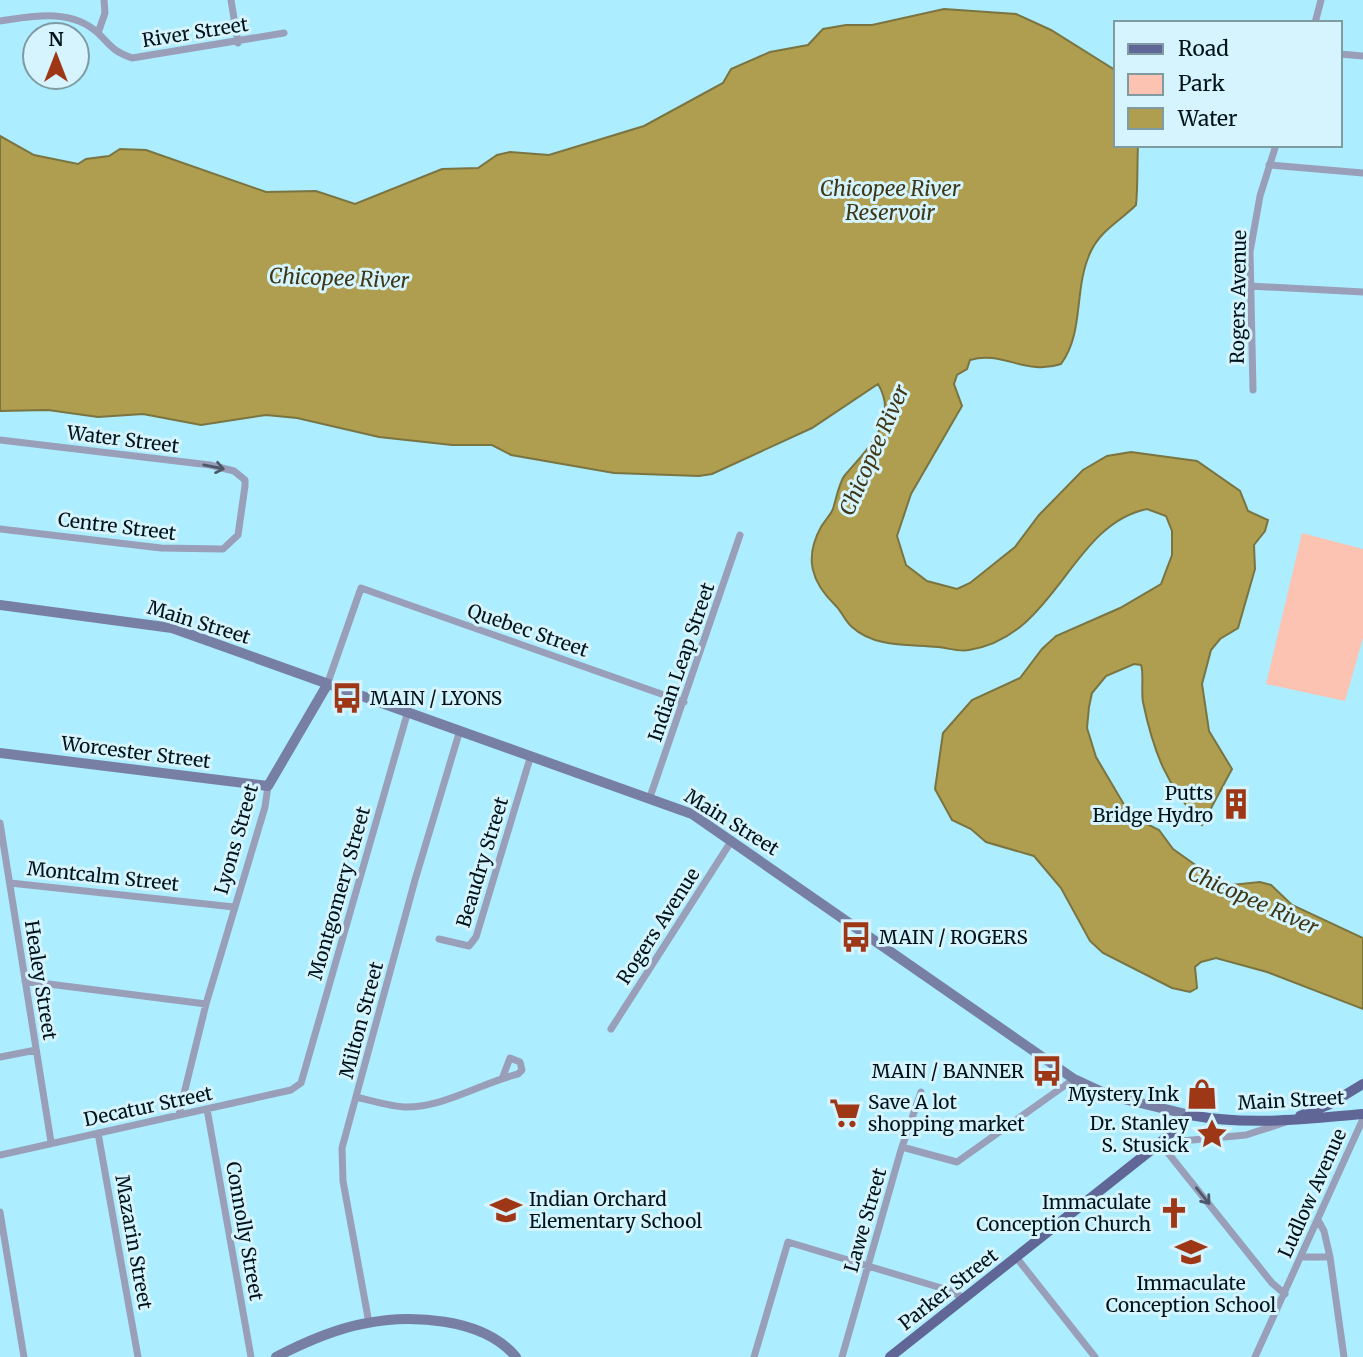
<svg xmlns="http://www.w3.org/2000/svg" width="1363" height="1357" viewBox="0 0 1363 1357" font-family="Merriweather,serif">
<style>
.green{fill:#fcc3b2}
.water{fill:#af9e50;stroke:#7a7440;stroke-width:2}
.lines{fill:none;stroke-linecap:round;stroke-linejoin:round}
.street{stroke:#9a9fb9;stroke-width:7}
.secondary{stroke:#787fa5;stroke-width:10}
.primary{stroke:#606796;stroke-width:10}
.oneway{stroke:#4d5869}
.labels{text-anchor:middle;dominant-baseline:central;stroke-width:6;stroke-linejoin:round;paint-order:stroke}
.street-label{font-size:19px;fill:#001219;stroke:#d5f4fd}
.poi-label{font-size:19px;fill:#001219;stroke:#d5f4fd;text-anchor:end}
.water-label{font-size:21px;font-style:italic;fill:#3e3614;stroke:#d5f4fd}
</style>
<rect width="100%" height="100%" fill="#acedff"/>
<path class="green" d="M 1302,533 L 1363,549 L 1363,638 L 1345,701 L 1266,684 Z"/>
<path class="water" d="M 944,9 L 1016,14 L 1051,30 L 1115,70 L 1116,145 L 1138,145 C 1137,166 1138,185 1136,205 C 1120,221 1101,230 1091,251 C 1073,288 1085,331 1061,364 C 1026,376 1002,350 970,360 L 967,369 L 957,375 L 954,384 L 962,406 L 911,494 L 897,536 L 906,565 L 927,581 L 957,589 L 970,583 L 1015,547 L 1039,515 L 1083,470 L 1107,456 L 1131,452 L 1197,461 L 1240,491 L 1248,511 L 1268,520 L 1265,531 L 1254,545 L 1255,569 L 1238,628 L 1220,639 L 1211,650 L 1202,684 L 1209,731 L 1232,769 L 1202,825 C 1167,785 1154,755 1143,702 C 1141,691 1144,672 1141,665 L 1134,664 L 1106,676 L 1092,693 L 1089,707 L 1087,728 L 1096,757 L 1126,808 L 1137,819 L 1159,830 L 1173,849 L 1211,876 L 1231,885 L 1260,882 L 1271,885 L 1292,905 L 1363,938 L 1363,1009 L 1267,972 L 1216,958 L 1201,962 L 1195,967 L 1197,988 L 1190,992 L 1172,988 L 1103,953 L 1090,941 L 1061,888 L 1034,856 L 986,842 L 971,829 L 952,820 L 935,789 L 943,733 L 972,700 L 1020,678 L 1042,649 L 1056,636 L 1120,608 L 1161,584 L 1172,555 L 1172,531 L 1166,516 L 1147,509 C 1070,525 1057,636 969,650 C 959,652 948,648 938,647 C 909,644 875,648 852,627 C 845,621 842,612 836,606 C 811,582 804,558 821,527 C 825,520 830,516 833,509 C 836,500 839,482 845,475 C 866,450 900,420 878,384 L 812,428 L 712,474 L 699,476 L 614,473 L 511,455 L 492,445 L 452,445 L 379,437 L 297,418 L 266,415 L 201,425 L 143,414 L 98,417 L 48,410 L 0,411 L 0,136 L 34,155 L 78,164 L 86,159 L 109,156 L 120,149 L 146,150 L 266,192 L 316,191 L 355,204 L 442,169 L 478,168 L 497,155 L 510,152 L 549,155 L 644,126 L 723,83 L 731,69 L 770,52 L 808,45 L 823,29 L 846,25 L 872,25 Z"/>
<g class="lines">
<path class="street" d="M 231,0 L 238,43
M 0,21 C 33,16 71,8 98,33 C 112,47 113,51 132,58 L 284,33
M 1315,23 L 1321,0
M 98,33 L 105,13 L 104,0
M 1340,54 L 1363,56
M 1269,165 L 1363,173
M 1250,286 L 1363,292
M 1253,390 L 1250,252 L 1260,196 L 1276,145
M 0,440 L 210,465 L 234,471 L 245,480 L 245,486 L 238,535 L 223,549 L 161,548 L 0,529
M 327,685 L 361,588 L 684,702
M 650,797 L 740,535
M 0,823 L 51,1142
M 10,883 L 234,907
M 439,939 L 469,946 L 476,937 L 531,755
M 25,981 L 206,1004
M 611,1029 L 732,840
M 0,1057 L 36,1050
M 356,1097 C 372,1101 388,1106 404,1107 C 443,1108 481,1083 518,1074 L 522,1070 L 520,1062 L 510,1058 L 502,1079
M 207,1109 L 251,1357
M 179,1114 L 206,1004 L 265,807 L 268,786
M 98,1133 L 138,1357
M 1160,1143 L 1272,1283 L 1285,1294
M 1160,1143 L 1246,1135 L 1286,1122
M 902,1147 L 957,1162 L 1074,1079
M 0,1155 L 291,1090 L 301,1083 L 408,711
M 0,1212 L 24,1357
M 1318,1220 L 1324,1231 L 1330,1257
M 1016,1257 L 1095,1357
M 1302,1257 L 1330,1257 L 1344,1357
M 369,1323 L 343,1181 L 342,1148 L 415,880 L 460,730
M 754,1357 L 788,1242 L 948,1290 L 964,1298
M 842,1357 L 901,1150 L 921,1092
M 1255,1357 L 1363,1119"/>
<path class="secondary" d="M 0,605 L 172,628 L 692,814 L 1074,1079 L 1111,1096 L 1190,1115
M 0,753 L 268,786 L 327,685
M 276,1357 C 303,1343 332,1330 362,1324 C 409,1314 483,1317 516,1357"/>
<path class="primary" d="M 1300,1116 L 1330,1104 L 1363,1084
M 890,1357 L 1160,1143 L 1190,1115 C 1249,1126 1304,1119 1363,1114"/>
</g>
<defs><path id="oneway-shaft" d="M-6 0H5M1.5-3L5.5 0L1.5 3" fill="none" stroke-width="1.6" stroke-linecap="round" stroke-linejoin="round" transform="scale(1.75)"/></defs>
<g class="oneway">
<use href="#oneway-shaft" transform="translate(214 467) rotate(11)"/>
<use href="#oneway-shaft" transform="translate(1203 1196) rotate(51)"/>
</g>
<defs>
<symbol id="bus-bare" viewBox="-9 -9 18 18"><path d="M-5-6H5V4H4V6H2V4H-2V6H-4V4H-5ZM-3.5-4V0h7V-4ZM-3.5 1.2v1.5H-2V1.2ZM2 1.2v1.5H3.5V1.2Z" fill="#9e3716" stroke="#d5f4fd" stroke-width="2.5" paint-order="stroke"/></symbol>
<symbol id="building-bare" viewBox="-9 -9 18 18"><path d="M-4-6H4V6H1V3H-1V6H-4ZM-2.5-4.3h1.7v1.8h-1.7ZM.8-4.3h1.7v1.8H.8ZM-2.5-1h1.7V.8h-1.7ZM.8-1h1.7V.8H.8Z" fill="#9e3716" stroke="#d5f4fd" stroke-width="2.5" paint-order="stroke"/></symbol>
<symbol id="shop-bare" viewBox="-9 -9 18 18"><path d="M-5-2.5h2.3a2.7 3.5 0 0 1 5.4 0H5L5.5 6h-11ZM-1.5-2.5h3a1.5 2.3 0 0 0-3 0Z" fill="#9e3716" stroke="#d5f4fd" stroke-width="2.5" paint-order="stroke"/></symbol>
<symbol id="supermarket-bare" viewBox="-9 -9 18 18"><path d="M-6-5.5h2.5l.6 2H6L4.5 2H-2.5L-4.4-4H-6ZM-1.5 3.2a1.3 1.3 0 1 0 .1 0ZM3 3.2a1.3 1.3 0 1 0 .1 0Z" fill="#9e3716" stroke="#d5f4fd" stroke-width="2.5" paint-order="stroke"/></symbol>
<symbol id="sight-bare" viewBox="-9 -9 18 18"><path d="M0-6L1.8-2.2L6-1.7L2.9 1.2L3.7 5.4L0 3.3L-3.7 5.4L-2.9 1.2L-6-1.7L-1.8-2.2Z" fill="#9e3716" stroke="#d5f4fd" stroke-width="2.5" paint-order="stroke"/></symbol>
<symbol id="school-bare" viewBox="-9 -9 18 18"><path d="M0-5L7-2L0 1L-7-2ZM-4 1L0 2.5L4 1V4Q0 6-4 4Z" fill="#9e3716" stroke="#d5f4fd" stroke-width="2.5" paint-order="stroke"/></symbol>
<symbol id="church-bare" viewBox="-9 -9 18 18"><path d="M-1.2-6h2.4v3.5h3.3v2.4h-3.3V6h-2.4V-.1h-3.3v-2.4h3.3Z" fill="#9e3716" stroke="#d5f4fd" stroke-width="2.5" paint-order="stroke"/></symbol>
</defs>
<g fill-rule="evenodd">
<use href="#bus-bare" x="325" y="676" width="44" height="44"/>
<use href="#building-bare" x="1214" y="782" width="44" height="44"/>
<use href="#bus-bare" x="834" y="915" width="44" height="44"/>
<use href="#bus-bare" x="1025" y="1049" width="44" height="44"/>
<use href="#shop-bare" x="1180" y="1072" width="44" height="44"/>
<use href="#supermarket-bare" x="823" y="1091" width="44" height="44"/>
<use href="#sight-bare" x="1190" y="1112" width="44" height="44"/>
<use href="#school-bare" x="484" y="1188" width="44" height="44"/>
<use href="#church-bare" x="1152" y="1191" width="44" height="44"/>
<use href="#school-bare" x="1169" y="1230" width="44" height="44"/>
</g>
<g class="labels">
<g class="street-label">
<text transform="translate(195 32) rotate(-9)">River Street</text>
<text transform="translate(1238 297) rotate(-89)">Rogers Avenue</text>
<text transform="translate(123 439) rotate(7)">Water Street</text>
<text transform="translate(117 526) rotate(7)">Centre Street</text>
<text transform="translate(199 622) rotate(17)">Main Street</text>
<text transform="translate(528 630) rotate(19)">Quebec Street</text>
<text transform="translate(681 662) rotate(-71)">Indian Leap Street</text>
<text transform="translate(136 752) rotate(7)">Worcester Street</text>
<text transform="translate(732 822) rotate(32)">Main Street</text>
<text transform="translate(236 839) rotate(-74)">Lyons Street</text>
<text transform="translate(482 862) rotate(-73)">Beaudry Street</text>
<text transform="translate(103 876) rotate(6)">Montcalm Street</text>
<text transform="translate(339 893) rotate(-74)">Montgomery Street</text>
<text transform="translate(658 926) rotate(-57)">Rogers Avenue</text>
<text transform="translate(41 980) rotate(81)">Healey Street</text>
<text transform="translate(361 1020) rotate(-75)">Milton Street</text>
<text transform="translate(1291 1100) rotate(-3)">Main Street</text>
<text transform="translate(148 1106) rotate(-12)">Decatur Street</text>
<text transform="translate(1312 1193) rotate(-66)">Ludlow Avenue</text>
<text transform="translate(865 1220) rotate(-74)">Lawe Street</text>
<text transform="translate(245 1231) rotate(80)">Connolly Street</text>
<text transform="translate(134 1242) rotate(80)">Mazarin Street</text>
<text transform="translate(948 1289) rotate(-38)">Parker Street</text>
</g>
<g class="poi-label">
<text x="370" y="698" text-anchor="start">MAIN / LYONS</text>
<text x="1213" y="793">Putts<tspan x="1213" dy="22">Bridge Hydro</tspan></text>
<text x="879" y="937" text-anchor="start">MAIN / ROGERS</text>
<text x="1024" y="1071">MAIN / BANNER</text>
<text x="1179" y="1094">Mystery Ink</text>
<text x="868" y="1102" text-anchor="start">Save A lot<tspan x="868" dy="22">shopping market</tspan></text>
<text x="1189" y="1123">Dr. Stanley<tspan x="1189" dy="22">S. Stusick</tspan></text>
<text x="529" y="1199" text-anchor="start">Indian Orchard<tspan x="529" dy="22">Elementary School</tspan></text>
<text x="1151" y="1202">Immaculate<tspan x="1151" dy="22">Conception Church</tspan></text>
<text x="1191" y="1283" text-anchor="middle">Immaculate<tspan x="1191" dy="22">Conception School</tspan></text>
</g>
<g class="water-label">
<text x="890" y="188">Chicopee River<tspan x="890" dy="24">Reservoir</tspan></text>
<text transform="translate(339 278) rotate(2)">Chicopee River</text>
<text transform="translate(874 450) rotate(-66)">Chicopee River</text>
<text transform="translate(1253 900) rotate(24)">Chicopee River</text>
</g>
</g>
<rect x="1114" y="21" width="228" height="126" fill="#d5f4fd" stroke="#809aa2" stroke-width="2"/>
<rect x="1128" y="44" width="35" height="10" fill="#606796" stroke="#809aa2" stroke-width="2"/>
<text x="1178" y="56" font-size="21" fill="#001219">Road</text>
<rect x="1128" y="74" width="35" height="21" fill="#fcc3b2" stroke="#809aa2" stroke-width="2"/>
<text x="1178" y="91" font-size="21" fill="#001219">Park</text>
<rect x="1128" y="108" width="35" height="21" fill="#af9e50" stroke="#809aa2" stroke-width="2"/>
<text x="1178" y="126" font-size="21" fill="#001219">Water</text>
<g transform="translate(56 56)"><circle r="33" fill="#d5f4fd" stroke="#809aa2" stroke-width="2"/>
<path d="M0-5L12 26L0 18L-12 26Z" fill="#9e3716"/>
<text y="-10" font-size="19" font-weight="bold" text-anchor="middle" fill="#001219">N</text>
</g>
</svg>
